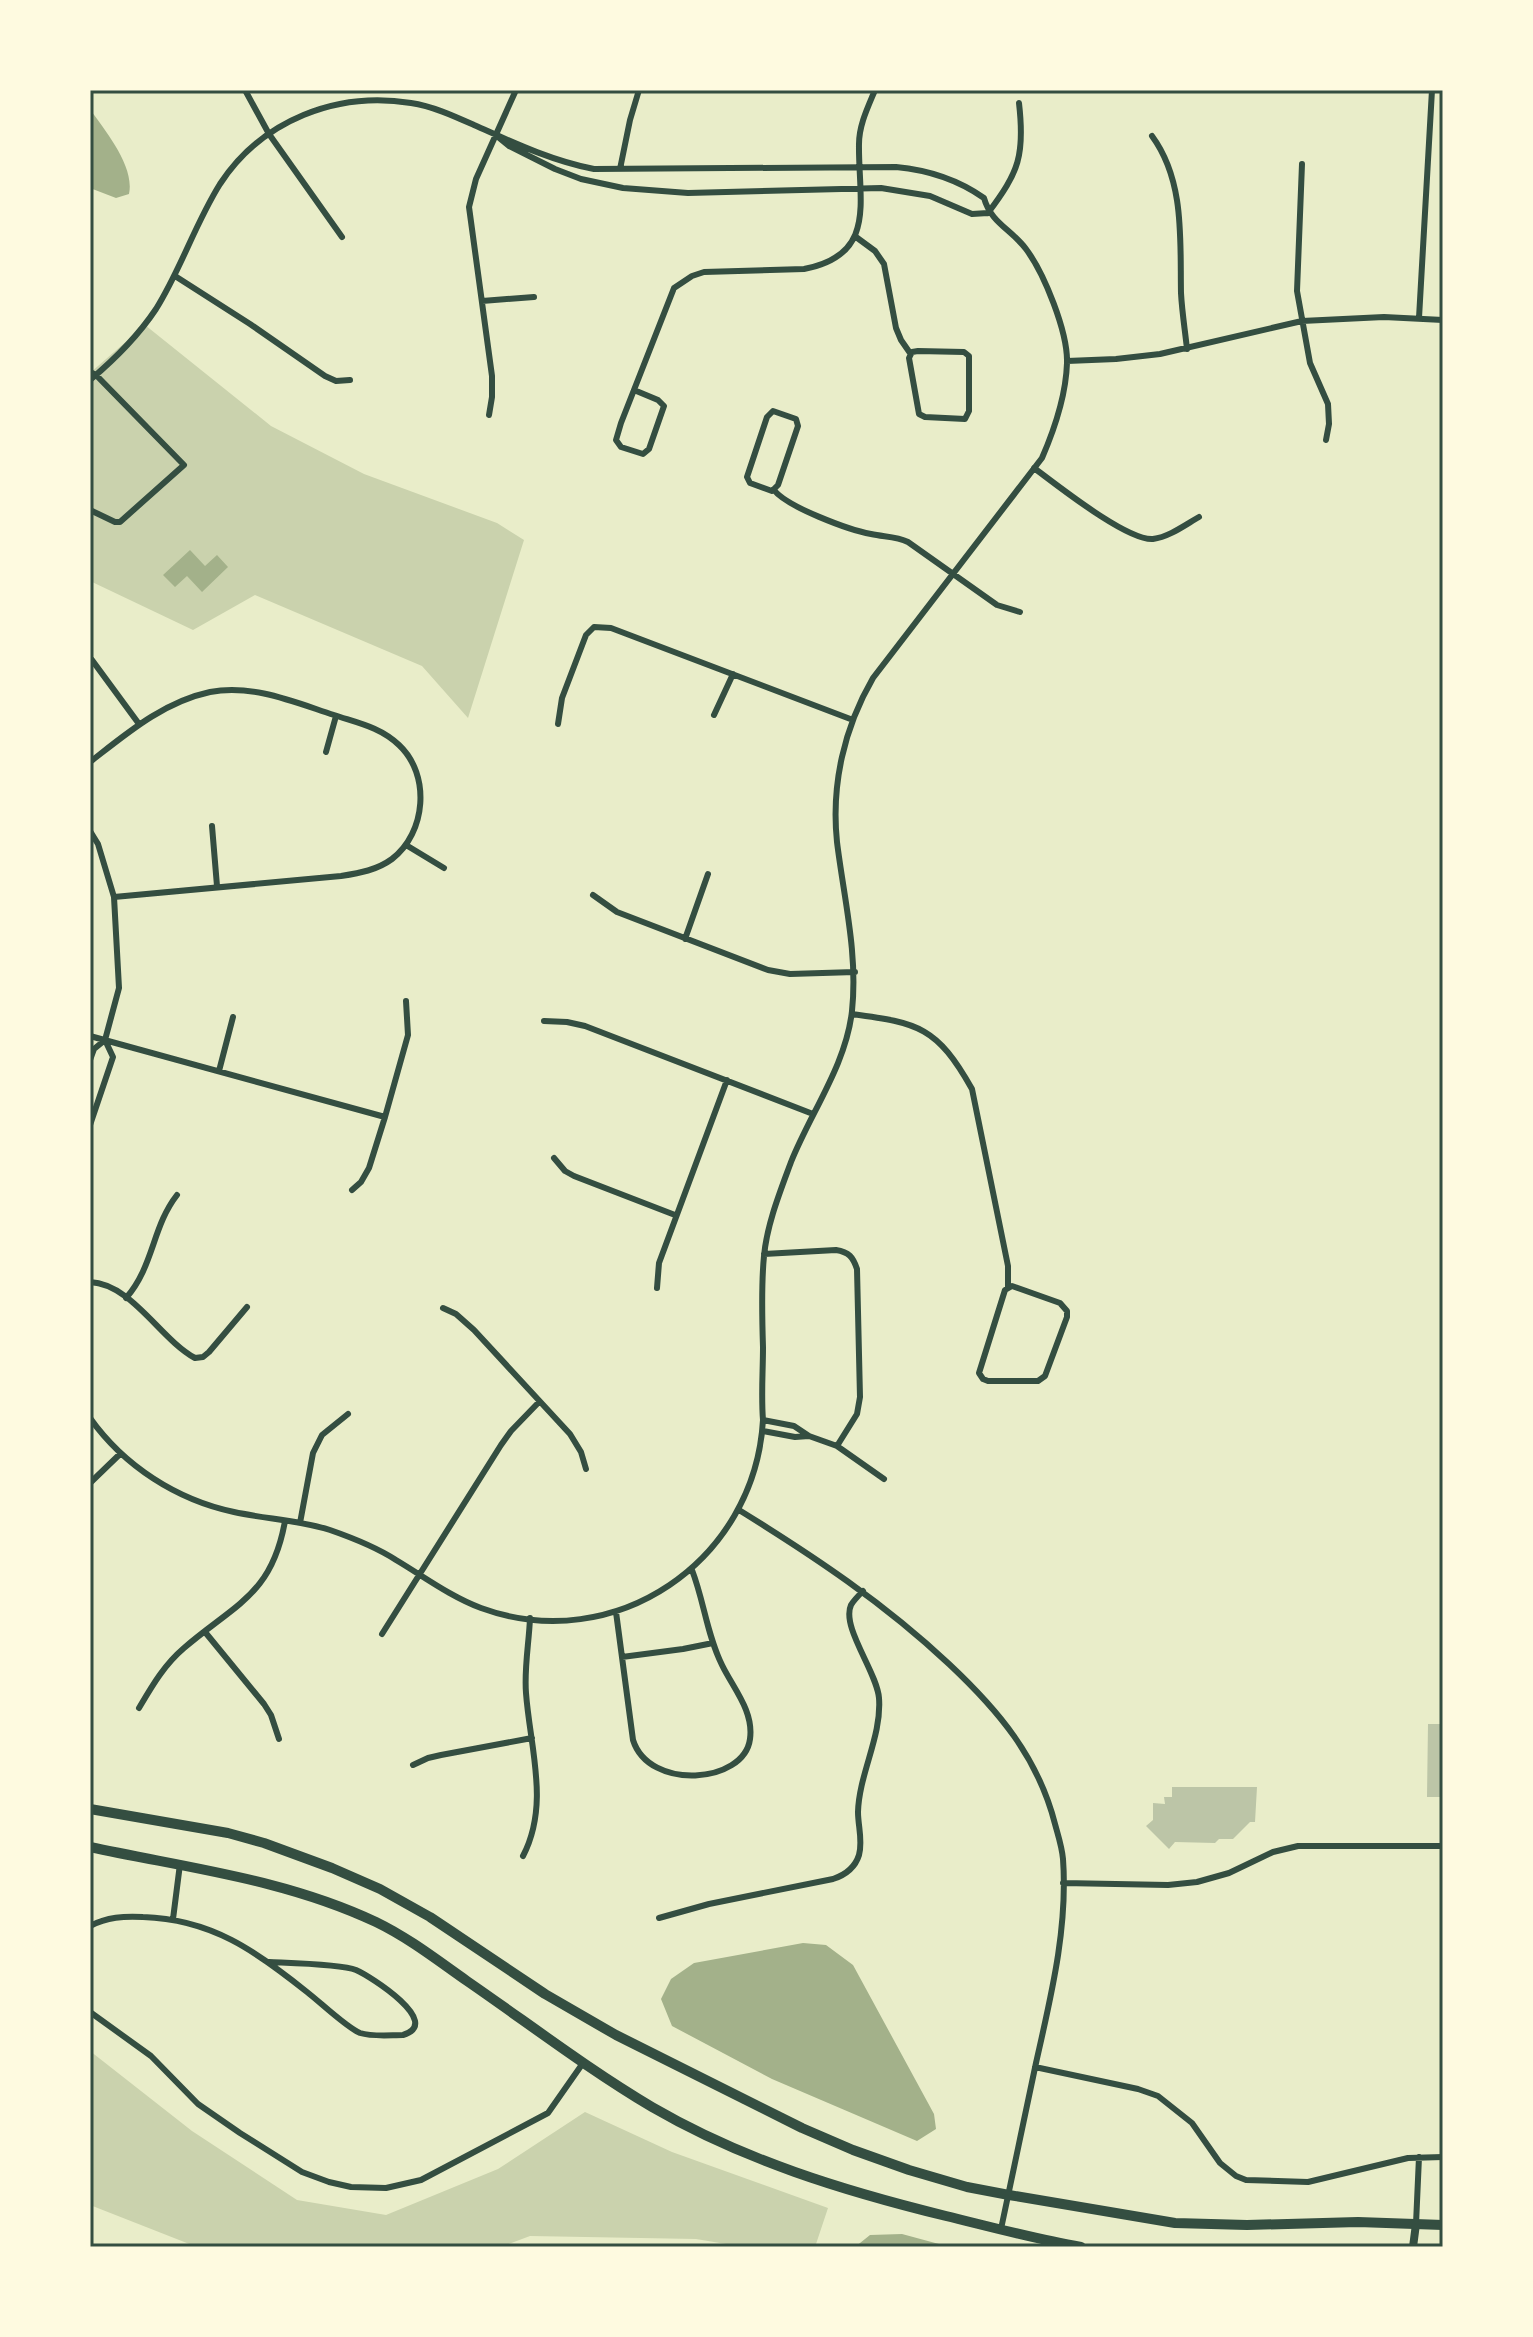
<svg xmlns="http://www.w3.org/2000/svg" width="1533" height="2337" viewBox="0 0 1533 2337" font-family="'Roboto Condensed',sans-serif">
<style>
.green{fill:#cad2ad}
.water{fill:#a3b18a}
.building{fill:#bcc5a7}
.lines{fill:none;stroke-linecap:round;stroke-linejoin:round}
.minor{stroke:#344e41;stroke-width:6}
.tertiary{stroke:#344e41;stroke-width:8}
.primary{stroke:#344e41;stroke-width:10}
.neatline{fill:none;stroke:#344e41;stroke-width:3}
</style>
<rect width="100%" height="100%" fill="#e9edc9"/>
<path class="green" d="M 145,325 L 271,426 L 364,474 L 497,523 L 524,540 L 468,718 L 422,666 L 255,595 L 193,630 L 90,581 L 90,373 Z
M 90,2051 L 192,2131 L 297,2200 L 386,2215 L 498,2169 L 585,2112 L 672,2152 L 828,2208 L 815,2247 L 744,2247 L 696,2239 L 530,2236 L 501,2247 L 197,2247 L 90,2205 Z"/>
<path class="water" d="M 90,109 C 105,131 135,166 129,194 L 116,198 L 90,188 Z
M 190,550 L 205,566 L 217,555 L 228,567 L 202,592 L 187,576 L 175,587 L 163,575 Z
M 803,1943 L 826,1945 L 853,1965 L 934,2114 L 936,2129 L 917,2141 L 772,2079 L 672,2026 L 661,1999 L 671,1979 L 694,1963 Z
M 902,2234 L 950,2247 L 855,2247 L 870,2235 Z"/>
<path class="building" d="M 1428,1724 L 1443,1724 L 1443,1797 L 1427,1797 Z
M 1172,1787 L 1257,1787 L 1255,1822 L 1250,1822 L 1233,1839 L 1219,1839 L 1215,1843 L 1175,1842 L 1169,1849 L 1146,1826 L 1153,1820 L 1153,1803 L 1165,1804 L 1164,1797 L 1172,1797 Z"/>
<g class="lines">
<path class="minor" d="M 245,90 L 269,134 L 342,237
M 1152,136 C 1185,181 1180,240 1181,293 C 1182,312 1185,330 1187,349
M 498,137 L 509,146 L 555,169 L 581,179 L 623,188 L 688,193 L 881,188 L 930,196 L 972,214 L 988,213
M 1302,164 L 1297,291 L 1310,363 L 1328,404 L 1329,424 L 1326,440
M 620,169 L 630,120 L 639,90
M 988,213 C 1019,172 1025,155 1019,103
M 856,237 L 875,251 L 884,264 L 896,328 L 901,340 L 910,353
M 175,276 L 250,324 L 325,376 L 336,381 L 350,380
M 482,301 L 534,297
M 1419,318 L 1432,90
M 918,351 L 964,352 L 969,356 L 969,411 L 965,419 L 925,417 L 919,414 L 909,358 L 912,352 Z
M 1067,361 L 1116,359 L 1160,354 L 1302,321 L 1384,317 L 1443,320
M 90,372 L 96,375 L 184,465 L 120,522 L 115,522 L 90,510
M 90,380 C 115,359 138,336 156,309 C 181,269 195,224 220,184 C 262,120 337,91 411,103 C 432,106 454,116 474,125 C 512,142 552,161 594,169 L 896,167 C 928,170 957,179 984,198 C 991,223 1011,229 1026,249 C 1044,273 1068,332 1067,363 C 1066,395 1055,428 1042,458 L 873,678 C 844,728 831,785 837,842 C 844,899 858,953 852,1011 C 846,1065 811,1112 791,1162 C 780,1192 767,1224 764,1256 C 761,1286 762,1317 763,1347 C 763,1371 761,1396 763,1420 C 755,1561 615,1657 481,1608 C 451,1597 423,1576 396,1560 C 376,1547 353,1538 330,1530 C 299,1520 266,1519 234,1512 C 177,1500 124,1466 90,1418
M 634,390 L 658,400 L 664,406 L 649,449 L 643,454 L 621,447 L 616,440 L 621,423 L 674,288 L 692,276 L 704,272 L 804,269 C 878,255 858,200 859,144 C 859,125 868,107 875,90
M 773,411 L 796,419 L 798,426 L 778,485 L 772,491 L 750,483 L 747,477 L 767,417 Z
M 489,415 L 492,397 L 492,376 L 469,207 L 476,179 L 516,90
M 1034,468 C 1057,485 1127,541 1153,539 C 1169,537 1185,525 1199,517
M 774,490 C 787,507 849,530 871,534 C 884,537 896,536 908,542 L 997,605 L 1020,612
M 92,660 L 139,724
M 714,715 L 733,674
M 558,724 L 562,698 L 586,635 L 594,627 L 611,628 L 853,720
M 326,752 L 336,716
M 90,762 C 126,734 163,702 210,692 C 253,684 294,702 334,715 C 358,723 380,727 399,745 C 431,775 426,833 392,859 C 377,870 360,873 341,876 L 114,897
M 212,826 L 217,886
M 90,831 L 98,844 L 114,897 L 119,988 L 105,1040 L 94,1049 L 90,1060
M 406,845 L 444,868
M 593,895 L 617,912 L 768,970 L 790,974 L 855,972
M 685,939 L 708,874
M 852,1014 C 919,1023 937,1027 972,1089 L 1008,1266 L 1008,1287
M 544,1021 L 567,1022 L 585,1026 L 813,1114
M 90,1036 L 385,1117
M 219,1071 L 233,1017
M 90,1125 L 113,1057 L 105,1040
M 554,1158 L 565,1171 L 574,1176 L 675,1215
M 352,1190 L 361,1182 L 369,1168 L 385,1117 L 408,1035 L 406,1001
M 764,1254 L 836,1250 C 849,1252 853,1257 857,1269 L 860,1397 L 857,1414 L 837,1446
M 90,1282 C 132,1284 160,1339 195,1358 L 203,1357 L 209,1352 L 247,1307
M 1012,1286 L 1060,1303 L 1067,1311 L 1067,1317 L 1045,1376 L 1038,1381 L 988,1381 L 983,1379 L 979,1373 L 1005,1290 Z
M 657,1288 L 659,1263 L 727,1080
M 126,1298 C 154,1266 152,1227 177,1195
M 443,1308 L 456,1314 L 474,1330 L 570,1434 L 581,1452 L 586,1469
M 763,1420 L 794,1426 L 809,1436 L 837,1446 L 884,1479
M 763,1431 L 795,1437 L 809,1436
M 90,1483 L 120,1454
M 739,1510 C 815,1557 884,1603 949,1664 C 998,1710 1038,1757 1055,1824 C 1058,1835 1062,1847 1063,1859 C 1068,1928 1051,1996 1036,2063 C 1024,2118 1013,2174 1001,2229
M 300,1523 L 313,1453 L 322,1435 L 348,1414
M 616,1612 L 633,1740 C 649,1791 744,1784 750,1739 C 754,1711 733,1688 722,1665 C 707,1635 704,1601 692,1570
M 205,1632 L 264,1704 L 271,1715 L 279,1739
M 382,1634 L 501,1445 L 511,1431 L 539,1402
M 622,1657 L 683,1649 L 713,1643
M 139,1708 C 152,1686 164,1665 184,1648 C 235,1604 272,1595 285,1521
M 413,1765 L 428,1758 L 441,1755 L 532,1738
M 523,1856 C 550,1804 530,1748 526,1693 C 524,1668 529,1643 530,1618
M 1063,1883 L 1168,1885 L 1197,1882 L 1229,1873 L 1273,1852 L 1298,1846 L 1443,1846
M 659,1918 L 709,1904 L 833,1879 C 845,1875 855,1868 859,1855 C 863,1841 858,1826 858,1812 C 859,1774 882,1736 879,1698 C 877,1672 841,1627 851,1605 C 854,1600 859,1595 863,1591
M 173,1919 L 180,1864
M 90,1926 C 107,1917 124,1916 143,1917 C 211,1919 256,1951 307,1992 C 320,2002 347,2028 360,2033 C 373,2037 390,2035 403,2035 C 444,2023 370,1976 356,1970 C 341,1964 289,1963 269,1962
M 90,2012 L 151,2056 L 198,2104 L 240,2133 L 302,2172 L 329,2182 L 351,2187 L 386,2188 L 421,2180 L 548,2113 L 583,2063
M 1035,2067 L 1138,2089 L 1158,2096 L 1192,2123 L 1220,2163 L 1236,2176 L 1246,2180 L 1308,2182 L 1408,2158 L 1443,2157
M 1416,2224 L 1419,2157"/>
<path class="tertiary" d="M 1413,2247 L 1416,2224"/>
<path class="primary" d="M 90,1809 L 228,1833 L 264,1843 L 332,1868 L 380,1889 L 430,1917 L 545,1994 L 616,2035 L 802,2128 L 853,2150 L 909,2170 L 967,2187 L 1009,2195 L 1175,2223 L 1247,2225 L 1358,2222 L 1443,2225
M 90,1847 C 187,1868 285,1879 376,1922 C 409,1938 437,1960 467,1981 C 528,2023 588,2069 652,2107 C 743,2160 844,2191 946,2216 C 991,2227 1035,2239 1081,2247"/>
</g>
<rect width="1533" height="2337" fill="none" stroke="#fefae0" stroke-width="184"/>
<rect x="92" y="92" width="1349" height="2153" class="neatline"/>
</svg>
